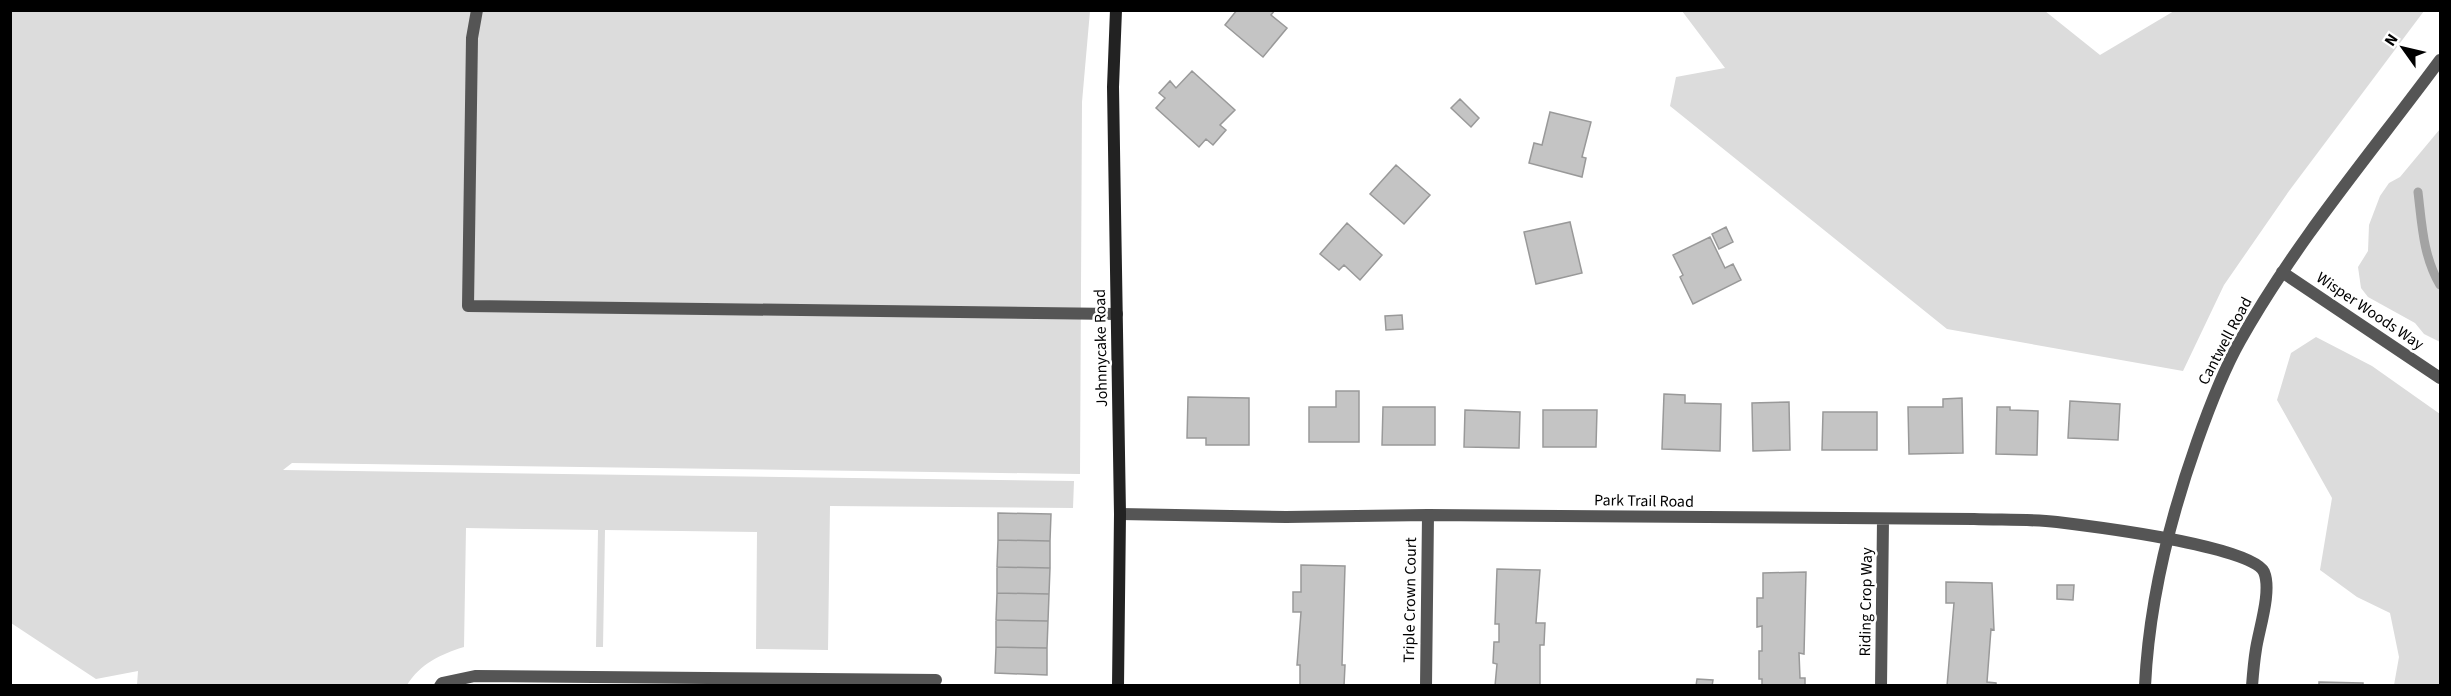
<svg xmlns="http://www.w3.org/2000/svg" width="2451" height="696" viewBox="0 0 2451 696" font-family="'Source Sans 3',sans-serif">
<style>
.green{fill:#dcdcdc}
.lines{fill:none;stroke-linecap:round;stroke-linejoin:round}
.stream{stroke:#a3a3a3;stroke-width:9}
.building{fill:#c4c4c4;stroke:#999;stroke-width:1.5}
.street{stroke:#555;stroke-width:12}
.secondary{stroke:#222;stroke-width:12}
.labels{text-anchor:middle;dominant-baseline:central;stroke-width:5;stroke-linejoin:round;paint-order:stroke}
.street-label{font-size:16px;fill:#000;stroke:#fff}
</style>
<rect width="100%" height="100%" fill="#fff"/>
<path class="green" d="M 11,11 L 1090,11 L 1082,102 L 1080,474 L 292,463 L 283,470 L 1074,481 L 1073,508 L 830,506 L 828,650 L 756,649 L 757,532 L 605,530 L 603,647 L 596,647 L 598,530 L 466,528 L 464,647 C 441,654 420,664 407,685 L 137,685 L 138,671 L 96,679 L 11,623 Z
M 1682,11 L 2045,11 L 2100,55 L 2174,11 L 2424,11 L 2289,191 L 2224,285 L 2183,371 L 1947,329 L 1670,106 L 1676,77 L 1725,68 Z
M 2440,129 L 2440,342 L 2424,334 L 2415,323 L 2368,297 L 2361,288 L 2358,267 L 2368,251 L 2369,225 L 2380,196 L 2389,183 L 2400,177 Z
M 2316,337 L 2372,366 L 2440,414 L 2440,685 L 2394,685 L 2399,657 L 2390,613 L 2357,597 L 2320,570 L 2332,498 L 2277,400 L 2291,353 Z"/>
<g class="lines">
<path class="stream" d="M 2418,192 C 2422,225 2423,256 2440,285"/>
</g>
<path class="building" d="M 1237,10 L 1275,10 L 1271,15 L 1287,28 L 1263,57 L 1225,25 Z
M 1192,71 L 1235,110 L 1220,125 L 1226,130 L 1213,145 L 1206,139 L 1199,147 L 1156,108 L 1165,98 L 1159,93 L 1170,81 L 1176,88 Z
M 1460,99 L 1479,118 L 1471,127 L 1451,108 Z
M 1550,112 L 1591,122 L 1582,157 L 1586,158 L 1582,177 L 1529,163 L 1534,143 L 1542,145 Z
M 1396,165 L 1430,195 L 1404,224 L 1370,194 Z
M 1570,222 L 1582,273 L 1536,284 L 1524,232 Z
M 1347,223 L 1382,255 L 1360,280 L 1344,265 L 1339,270 L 1320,254 Z
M 1726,227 L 1733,242 L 1719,249 L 1712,234 Z
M 1710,237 L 1725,268 L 1733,264 L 1741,280 L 1693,304 L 1680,277 L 1683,275 L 1673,255 Z
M 1402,315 L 1403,329 L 1386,330 L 1385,316 Z
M 1336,391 L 1359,391 L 1359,442 L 1309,442 L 1309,407 L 1336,407 Z
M 1664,394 L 1685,395 L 1685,403 L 1721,404 L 1720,451 L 1662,449 Z
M 1188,397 L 1249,398 L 1249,445 L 1206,445 L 1206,438 L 1187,438 Z
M 1962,398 L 1963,453 L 1909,454 L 1908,407 L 1943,407 L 1943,399 Z
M 2070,401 L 2120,404 L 2118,440 L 2068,438 Z
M 1789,402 L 1790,450 L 1753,451 L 1752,403 Z
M 1383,407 L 1435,407 L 1435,445 L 1382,445 Z
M 1997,407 L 2010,407 L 2010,410 L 2038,411 L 2037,455 L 1996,454 Z
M 1465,410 L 1520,412 L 1519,448 L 1464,447 Z
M 1543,410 L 1597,410 L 1596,447 L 1543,447 Z
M 1823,412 L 1877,412 L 1877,450 L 1822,450 Z
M 998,513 L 1051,514 L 1050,541 L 998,540 Z
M 998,540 L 1050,541 L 1050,568 L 997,567 Z
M 1301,565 L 1345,566 L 1342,665 L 1345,665 L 1344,686 L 1300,686 L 1300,665 L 1297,665 L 1301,612 L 1293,612 L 1293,592 L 1301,592 Z
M 997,567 L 1050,568 L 1049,594 L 997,593 Z
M 1497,569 L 1540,570 L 1536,623 L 1545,623 L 1544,645 L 1540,645 L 1540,686 L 1495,686 L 1497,664 L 1493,663 L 1494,642 L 1499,642 L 1499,624 L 1495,624 Z
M 1806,572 L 1804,654 L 1799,653 L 1800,678 L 1805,678 L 1805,686 L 1762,686 L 1762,679 L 1759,679 L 1759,651 L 1762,651 L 1762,626 L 1757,627 L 1757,598 L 1763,598 L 1763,573 Z
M 1946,582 L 1992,583 L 1994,630 L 1991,629 L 1987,682 L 1996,683 L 1996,686 L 1947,686 L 1954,603 L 1946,603 Z
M 2057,585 L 2074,585 L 2073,600 L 2057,599 Z
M 997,593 L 1049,594 L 1048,621 L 996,620 Z
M 996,620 L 1048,621 L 1047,648 L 996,647 Z
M 996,647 L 1047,648 L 1047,675 L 995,673 Z
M 1697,679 L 1713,680 L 1712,686 L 1696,686 Z
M 2319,682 L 2363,683 L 2363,686 L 2319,686 Z"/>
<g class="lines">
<path class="street" d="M 477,10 L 472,38 L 468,306 L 1117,314
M 2282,272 L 2440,378
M 1120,514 L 1286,517 L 1428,515 L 1974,519 C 2002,520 2030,519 2057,522 C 2090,526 2252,546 2264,572 C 2272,591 2259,629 2256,649 C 2254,661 2253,673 2252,686
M 440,686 L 442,683 L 475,676 L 936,680
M 1426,686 L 1428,515
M 1881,686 L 1883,520
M 2145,686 C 2149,602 2169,521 2197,442 C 2209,408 2222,373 2240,341 C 2296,241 2372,152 2440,60"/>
<path class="secondary" d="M 1116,10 L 1113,87 L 1120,514 L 1118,686"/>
</g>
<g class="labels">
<g class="street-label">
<text transform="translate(2370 311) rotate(34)">Wisper Woods Way</text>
<text transform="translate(2225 341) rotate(-62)">Cantwell Road</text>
<text transform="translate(1101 348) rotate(-91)">Johnnycake Road</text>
<text transform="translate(1644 501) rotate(1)">Park Trail Road</text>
<text transform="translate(1410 600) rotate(-89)">Triple Crown Court</text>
<text transform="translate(1866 602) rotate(-89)">Riding Crop Way</text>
</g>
</g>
<rect width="2451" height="696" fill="none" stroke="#000000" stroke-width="24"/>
<g transform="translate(2403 48) rotate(304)" stroke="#ffffff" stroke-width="4.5" paint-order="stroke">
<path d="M0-4.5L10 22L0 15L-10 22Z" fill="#000000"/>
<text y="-9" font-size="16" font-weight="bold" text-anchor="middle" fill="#000000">N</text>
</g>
</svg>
